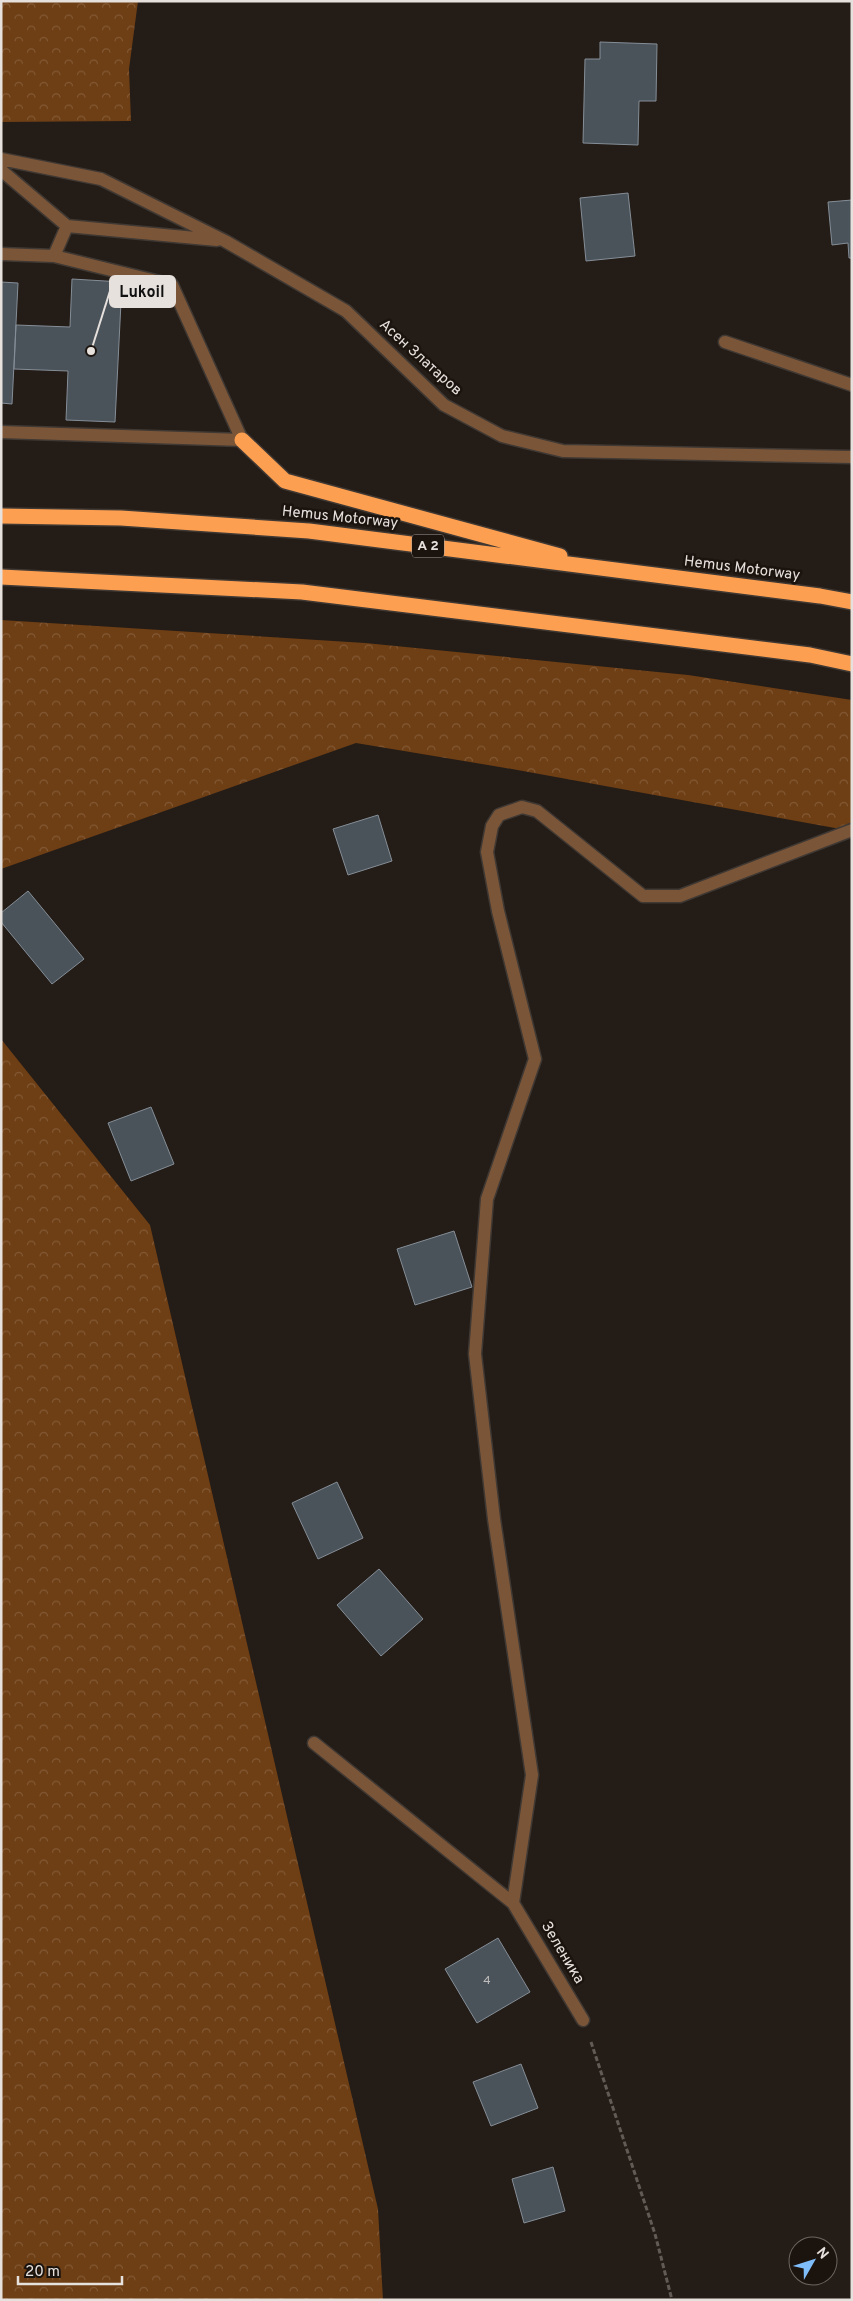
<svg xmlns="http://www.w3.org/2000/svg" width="853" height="2301" viewBox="0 0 853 2301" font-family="Overpass,sans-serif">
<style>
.forest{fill:url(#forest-crowns)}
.building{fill:#4a525a;stroke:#858e97}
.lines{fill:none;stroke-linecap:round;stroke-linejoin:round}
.minor-casing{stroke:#3f3833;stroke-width:15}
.highway-casing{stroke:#3f3833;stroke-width:18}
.path{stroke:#625a55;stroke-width:3;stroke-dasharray:5 2.5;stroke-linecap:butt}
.minor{stroke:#7a5538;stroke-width:12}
.highway{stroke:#fd9f51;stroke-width:15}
.labels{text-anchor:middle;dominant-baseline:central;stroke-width:5;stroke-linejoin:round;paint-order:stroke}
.number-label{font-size:12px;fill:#c0bdbc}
.shield{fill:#1b130e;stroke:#aaa39f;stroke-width:1}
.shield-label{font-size:14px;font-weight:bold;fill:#e7e1dd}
.street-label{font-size:15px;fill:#e7e1dd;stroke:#1b130e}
.leader{fill:none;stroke:#e7e1dd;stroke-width:2}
.callout-dot{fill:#e7e1dd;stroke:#1b130e;stroke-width:2}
.callout{fill:#e7e1dd;stroke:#e7e1dd;stroke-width:2}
.callout-label{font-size:16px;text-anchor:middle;font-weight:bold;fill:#111}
</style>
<defs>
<pattern id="forest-crowns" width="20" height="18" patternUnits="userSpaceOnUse" patternTransform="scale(1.25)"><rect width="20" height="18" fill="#6e3e14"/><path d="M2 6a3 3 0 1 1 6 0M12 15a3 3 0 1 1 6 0" fill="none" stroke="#835a36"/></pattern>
</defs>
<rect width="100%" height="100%" fill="#241c17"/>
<path class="forest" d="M 1,1 L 138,1 L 129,69 L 131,121 L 1,122 Z
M 1,620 L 365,643 L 688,675 L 852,700 L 852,828 L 846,830 L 512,769 L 356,743 L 1,869 Z
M 1,1039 L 150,1225 L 378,2209 L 383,2300 L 1,2300 Z"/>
<path class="building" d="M 600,42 L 657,44 L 656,101 L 639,101 L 638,145 L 583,143 L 585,59 L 600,59 Z
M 628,193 L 635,256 L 586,261 L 580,198 Z
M 852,200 L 852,258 L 849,258 L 848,243 L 832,245 L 828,202 Z
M 72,279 L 122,282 L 115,422 L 66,420 L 68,371 L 14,369 L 16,325 L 70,327 Z
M 1,282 L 18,283 L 12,404 L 1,403 Z
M 378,815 L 392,861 L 348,875 L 333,829 Z
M 28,891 L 84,959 L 52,984 L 1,922 L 1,913 Z
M 151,1107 L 174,1164 L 131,1181 L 108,1123 Z
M 454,1231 L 472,1287 L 415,1305 L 397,1249 Z
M 337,1482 L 363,1538 L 318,1559 L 292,1503 Z
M 379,1569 L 423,1619 L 381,1656 L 337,1605 Z
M 498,1938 L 530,1992 L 477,2023 L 445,1969 Z
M 521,2064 L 538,2108 L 491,2126 L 473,2082 Z
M 553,2167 L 565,2211 L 524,2223 L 512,2179 Z"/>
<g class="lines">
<defs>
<path id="minor" d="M 1,159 L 101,179 L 225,241 L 346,311 L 444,405 L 502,436 L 563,451 L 852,457
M 1,170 L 67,226
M 1,254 L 54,256 L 172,285 L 242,440 L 1,432
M 54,256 L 67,226 L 217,240
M 725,342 L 852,385
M 314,1743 L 513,1903 L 532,1775 L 494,1519 L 475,1354 L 487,1199 L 535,1059 L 498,911 L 487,852 L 492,826 L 499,815 L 522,807 L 537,811 L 643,896 L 680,896 L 852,830
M 513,1903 L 583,2020"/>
<path id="highway" d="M 242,440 L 285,481 L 560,556
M 1,516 L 121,518 L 309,531 L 820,596 L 852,602
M 1,577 L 302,592 L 810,655 L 852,664"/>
</defs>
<use href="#minor" class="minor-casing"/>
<use href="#highway" class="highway-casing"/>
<path class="path" d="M 591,2042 L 655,2234 L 672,2300"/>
<use href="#minor" class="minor"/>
<use href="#highway" class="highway"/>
</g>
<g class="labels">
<g class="number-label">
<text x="487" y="1981">4</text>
</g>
<rect class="shield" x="412" y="534.5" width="32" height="23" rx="4"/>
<g class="shield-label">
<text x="428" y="546">A 2</text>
</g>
<g class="street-label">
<text transform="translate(420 358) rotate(42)">Асен Златаров</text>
<text transform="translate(340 518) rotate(6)">Hemus Motorway</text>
<text transform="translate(742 569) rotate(7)">Hemus Motorway</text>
<text transform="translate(562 1953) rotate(59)">Зеленика</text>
</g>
</g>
<path class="leader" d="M91 351L110 291"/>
<circle class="callout-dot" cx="91" cy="351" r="5"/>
<rect class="callout" x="110" y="276" width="65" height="31" rx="5"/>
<g class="callout-label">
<text x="142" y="297">Lukoil</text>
</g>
<rect width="853" height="2301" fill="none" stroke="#e7e1dd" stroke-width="5"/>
<g transform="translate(813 2261) rotate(51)"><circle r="24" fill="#1b130e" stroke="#6d6561"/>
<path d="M0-4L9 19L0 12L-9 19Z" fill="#7fbdfa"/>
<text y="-8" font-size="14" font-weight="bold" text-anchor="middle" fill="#e7e1dd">N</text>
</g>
<path d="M18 2276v8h104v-8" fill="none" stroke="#e7e1dd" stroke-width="2.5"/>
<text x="25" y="2276" font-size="15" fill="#e7e1dd" stroke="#1b130e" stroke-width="4" paint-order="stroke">20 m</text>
</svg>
